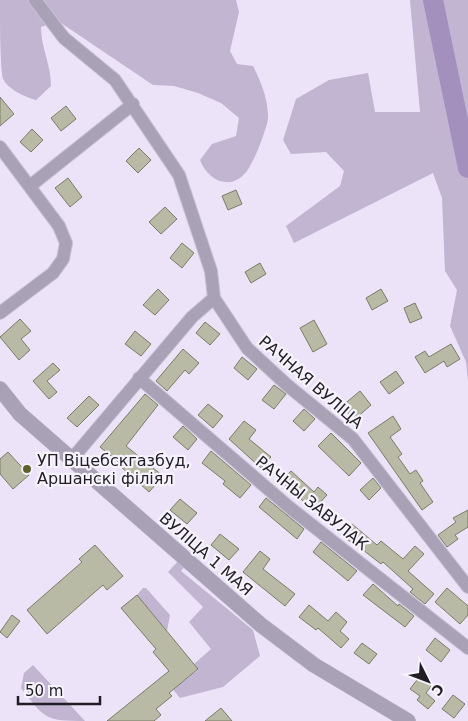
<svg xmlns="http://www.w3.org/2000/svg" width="468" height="721" viewBox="0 0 468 721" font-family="'DejaVu Sans',sans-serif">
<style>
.green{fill:#c1b5d2}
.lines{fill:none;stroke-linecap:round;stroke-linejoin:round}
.river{stroke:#a390bd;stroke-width:20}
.building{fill:#b8baa5;stroke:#7a7c67}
.minor-casing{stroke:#c7bfd3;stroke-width:14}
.tertiary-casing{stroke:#c7bfd3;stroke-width:16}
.minor{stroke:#a9a1b5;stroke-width:12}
.tertiary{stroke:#a9a1b5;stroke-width:15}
.poi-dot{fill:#5d5f2d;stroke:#f7f3fc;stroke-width:2}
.labels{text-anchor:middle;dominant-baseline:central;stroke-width:4.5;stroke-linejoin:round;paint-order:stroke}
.street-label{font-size:16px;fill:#201d24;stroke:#f7f3fc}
.poi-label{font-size:16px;fill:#201d24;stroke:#f7f3fc;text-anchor:start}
</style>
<rect width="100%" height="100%" fill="#ece3f9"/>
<path class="green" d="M 0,0 L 236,0 L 239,12 L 230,51 L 237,64 L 253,66 C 261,82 268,99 268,117 C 268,123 265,130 263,136 C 259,148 254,160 247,171 C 231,192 208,181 200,160 L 212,144 L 236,136 L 239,118 L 221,103 L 198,93 L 174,86 L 153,85 L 58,21 L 41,27 C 41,49 51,63 51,86 L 36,100 C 25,97 9,90 3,79 C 0,65 0,18 0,0 Z
M 410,0 L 468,0 L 468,381 L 466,362 L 450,326 L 457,290 L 445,271 L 442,198 L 433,173 L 294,243 L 286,226 L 340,186 L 344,171 L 326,152 L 291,154 L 283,140 L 296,99 L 329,80 L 368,73 L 375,112 L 420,112 Z
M 179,560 L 185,566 L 181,571 L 253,630 L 260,656 L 223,687 L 180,698 L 166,681 L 180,684 L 198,670 L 194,664 L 211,649 L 189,622 L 203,607 L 168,572 Z
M 143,588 L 146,588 L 170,615 L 167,631 L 137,595 Z
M 33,665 L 85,721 C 45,721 45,719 21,688 L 24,673 Z"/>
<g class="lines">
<path class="river" d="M 433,0 L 468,168"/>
</g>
<path class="building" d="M 0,97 L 14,114 L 0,126 Z
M 66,106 L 76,119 L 61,131 L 51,118 Z
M 32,129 L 43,140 L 31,152 L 20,142 Z
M 139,148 L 151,160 L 138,173 L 126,161 Z
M 68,178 L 82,197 L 70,207 L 55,188 Z
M 236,190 L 242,204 L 228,210 L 222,196 Z
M 165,207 L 177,219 L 161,234 L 149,222 Z
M 182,243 L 194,253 L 182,268 L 170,258 Z
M 260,263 L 266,274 L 251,283 L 245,272 Z
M 158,289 L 169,300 L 155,315 L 143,305 Z
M 381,289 L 388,301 L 372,310 L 366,298 Z
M 415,303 L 422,318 L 410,323 L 404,308 Z
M 20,319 L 31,331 L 21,339 L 30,350 L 19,360 L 0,337 Z
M 314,320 L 327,344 L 313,352 L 300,328 Z
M 205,322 L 220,334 L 210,345 L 196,333 Z
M 135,331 L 151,344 L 141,356 L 125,344 Z
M 451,344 L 460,359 L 447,367 L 444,361 L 425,373 L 415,357 L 425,351 L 429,357 Z
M 183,349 L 199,363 L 189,374 L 185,370 L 167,391 L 156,381 Z
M 242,357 L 257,369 L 248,380 L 234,368 Z
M 53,363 L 60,370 L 47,381 L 57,392 L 49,399 L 33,381 Z
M 396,371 L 404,383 L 389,394 L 380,382 Z
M 274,385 L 286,394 L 274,409 L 262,400 Z
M 360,391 L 371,405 L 354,420 L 342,406 Z
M 145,394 L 158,405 L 126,446 L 163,476 L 149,492 L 120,466 L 121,464 L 100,447 Z
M 89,396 L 99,405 L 77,427 L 67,418 Z
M 208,404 L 223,416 L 213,428 L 198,415 Z
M 304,409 L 315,419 L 304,431 L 293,421 Z
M 393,416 L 401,429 L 390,437 L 402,454 L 398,457 L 410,474 L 416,470 L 423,481 L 420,483 L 433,502 L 422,510 L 368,433 Z
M 244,421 L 256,430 L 249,439 L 271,457 L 261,468 L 229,439 Z
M 183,426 L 197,439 L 188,450 L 173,437 Z
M 331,433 L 361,463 L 349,476 L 318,446 Z
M 211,451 L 251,485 L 240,498 L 223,484 L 225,481 L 202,463 Z
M 8,452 L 29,475 L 13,489 L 0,474 L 0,459 Z
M 291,471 L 314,492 L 318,487 L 327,495 L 313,510 L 281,481 Z
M 373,478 L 381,488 L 369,500 L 360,490 Z
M 266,498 L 304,529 L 297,539 L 259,507 Z
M 180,499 L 197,513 L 187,524 L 170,510 Z
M 468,510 L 468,527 L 455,535 L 458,539 L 447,547 L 438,535 L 456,522 L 453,518 Z
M 352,524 L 377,545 L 381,541 L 403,559 L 415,546 L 424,554 L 408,571 L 434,594 L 425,604 L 410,592 L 413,589 L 383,562 L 381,564 L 358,546 L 357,547 L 342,535 Z
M 220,534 L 239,549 L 229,560 L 211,545 Z
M 321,542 L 357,571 L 348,581 L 313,552 Z
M 95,545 L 123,576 L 107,590 L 103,585 L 47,634 L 27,610 L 82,562 L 79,559 Z
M 260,551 L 270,559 L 263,569 L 295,594 L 285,606 L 243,572 Z
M 373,584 L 398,606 L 399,604 L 414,616 L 405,627 L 363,595 Z
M 447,588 L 468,606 L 468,615 L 460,624 L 435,602 Z
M 137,595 L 198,669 L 169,693 L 172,696 L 156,709 L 161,715 L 154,721 L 107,721 L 169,671 L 153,652 L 156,649 L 121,608 Z
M 309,605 L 328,621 L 336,612 L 347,622 L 340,631 L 349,639 L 341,648 L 318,628 L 316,630 L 299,617 Z
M 12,615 L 20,621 L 7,638 L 0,632 Z
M 435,638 L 450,650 L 441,662 L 426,650 Z
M 362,643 L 377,654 L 369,664 L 354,653 Z
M 420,676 L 432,685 L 426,693 L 435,701 L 428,709 L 417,700 L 420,696 L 410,689 Z
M 453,695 L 465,704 L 454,718 L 442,709 Z
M 221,708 L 232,721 L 205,721 Z"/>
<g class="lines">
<defs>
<path id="minor" d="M 35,0 L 64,38 L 115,80 L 179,175 L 211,271 L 214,298
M 0,147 L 59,226 L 66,243 L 63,259 L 53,273 L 0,313
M 30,186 L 133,104
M 139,378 L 289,507 L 468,648
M 71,460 L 192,317 L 214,298 L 247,348 L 287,385 L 353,439 L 468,587"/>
<path id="tertiary" d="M 0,389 L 20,414 L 261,625 L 314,665 L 408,721"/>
</defs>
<use href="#minor" class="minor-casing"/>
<use href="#tertiary" class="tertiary-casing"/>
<use href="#minor" class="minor"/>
<use href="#tertiary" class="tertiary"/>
</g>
<circle class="poi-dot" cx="27" cy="469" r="5"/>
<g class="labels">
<g class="street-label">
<text transform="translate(311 382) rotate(41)">РАЧНАЯ ВУЛІЦА</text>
<text transform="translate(312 503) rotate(39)">РАЧНЫ ЗАВУЛАК</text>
<text transform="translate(206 554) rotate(41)">ВУЛІЦА 1 МАЯ</text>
</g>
<g class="poi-label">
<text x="37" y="460">УП Віцебскгазбуд,<tspan x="37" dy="18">Аршанскі філіял</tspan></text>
</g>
</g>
<g transform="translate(428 681) rotate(132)" stroke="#f7f3fc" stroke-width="4" paint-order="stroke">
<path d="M0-4L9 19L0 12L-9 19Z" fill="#201d24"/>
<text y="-8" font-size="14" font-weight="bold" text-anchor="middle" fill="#201d24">С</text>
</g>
<path d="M18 696v8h82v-8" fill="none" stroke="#201d24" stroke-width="2.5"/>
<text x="25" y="696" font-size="15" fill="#201d24" stroke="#f7f3fc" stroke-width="4" paint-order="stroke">50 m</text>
</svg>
